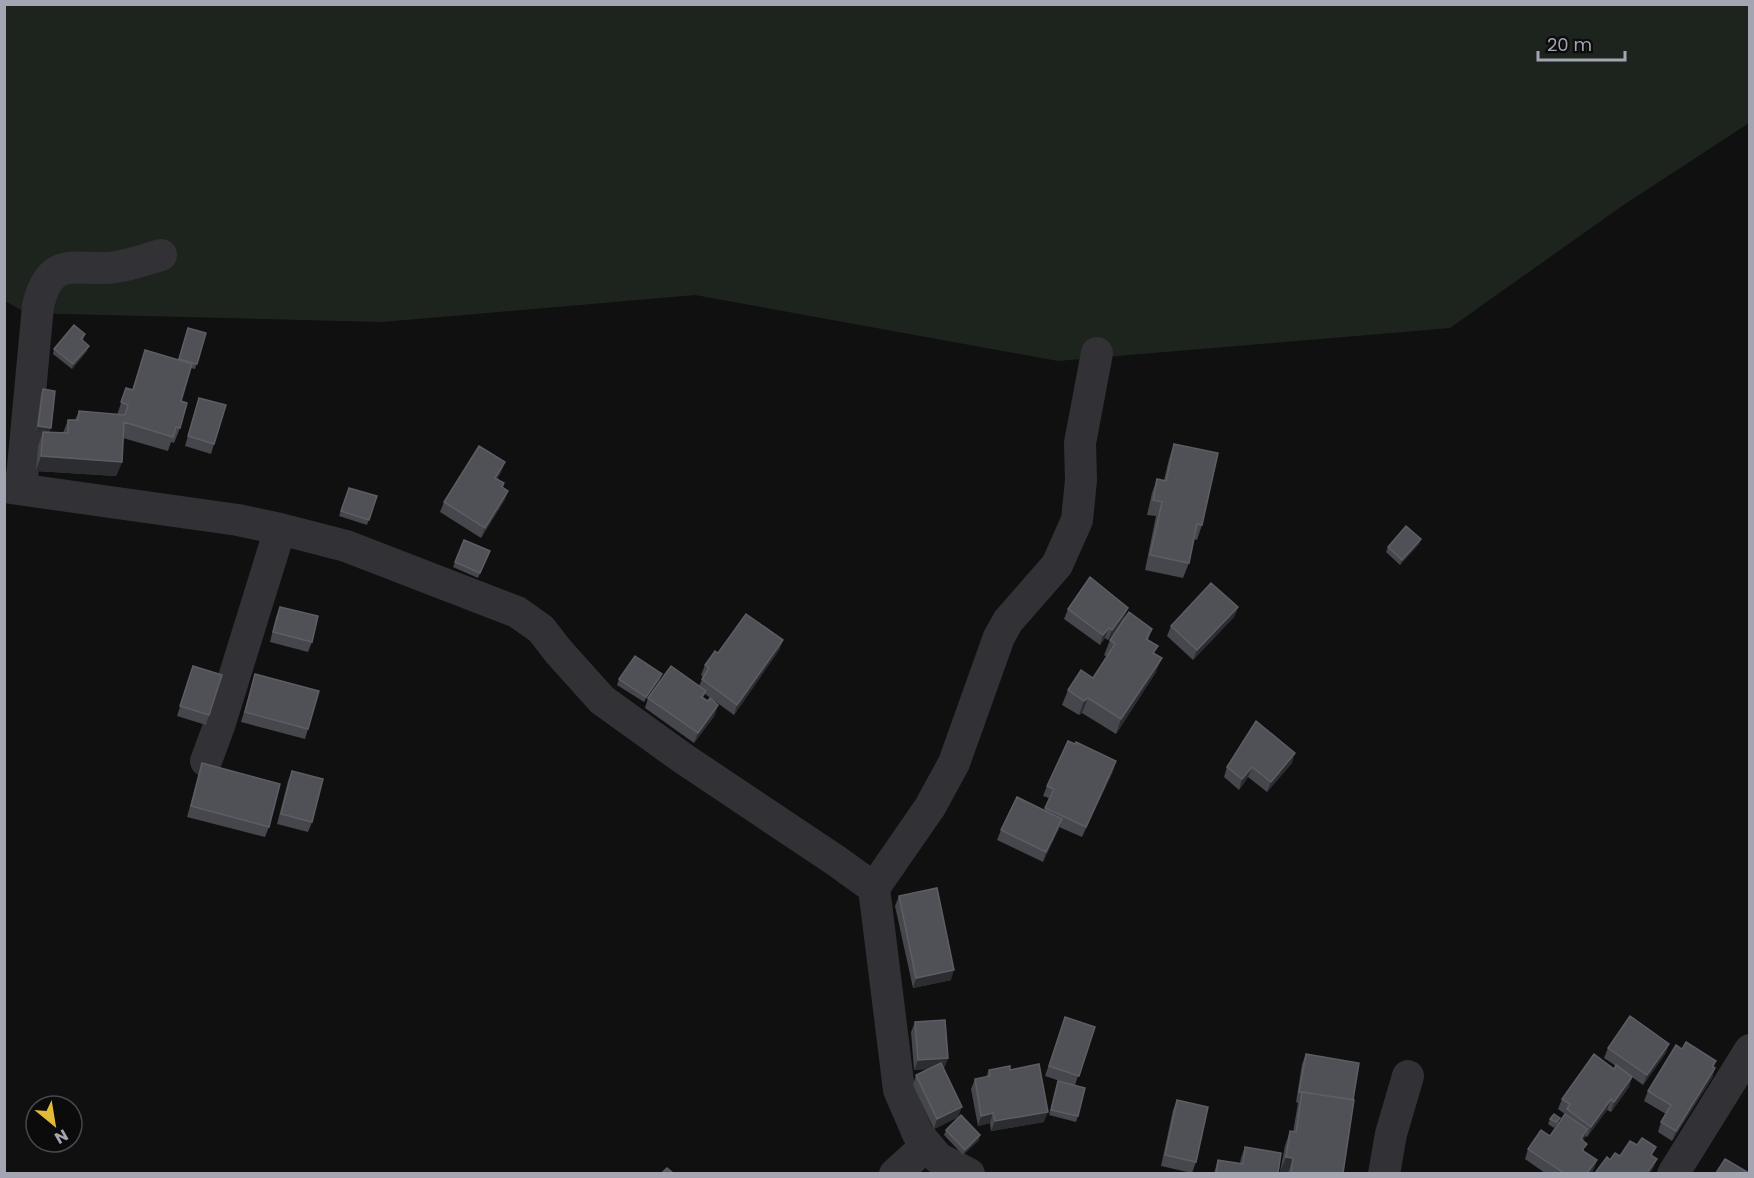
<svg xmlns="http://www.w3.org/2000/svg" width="1754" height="1178" viewBox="0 0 1754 1178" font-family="Poppins,sans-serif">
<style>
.green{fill:#1d241e}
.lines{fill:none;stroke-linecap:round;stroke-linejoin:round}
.minor{stroke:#323236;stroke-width:32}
.wall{fill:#46474c}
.shaded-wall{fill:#2c2d30}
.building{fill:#505157;stroke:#5d5e65;stroke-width:1.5}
</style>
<rect width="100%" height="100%" fill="#101011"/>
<path class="green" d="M 4,5 L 1749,5 L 1749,123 L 1622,206 L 1450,328 L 1058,361 L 695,295 L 382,322 L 26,313 L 5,301 Z"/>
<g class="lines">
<path class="minor" d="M 4,487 L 238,520 L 280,529 L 346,546 L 517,612 L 541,629 L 558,651 L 602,700 L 684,759 L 835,860 L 874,888
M 21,489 L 38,306 C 51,251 78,273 116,267 C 131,265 147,259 161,255
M 206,761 L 219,726 L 280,529
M 895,1174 L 927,1145
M 969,1174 L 938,1158 L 918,1134 L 899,1090 L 874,888 L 930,807 L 954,763 L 999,637 L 1008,621 L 1057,565 L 1077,520 L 1081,480 L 1080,443 L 1097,353
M 1384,1174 L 1391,1134 L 1408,1076
M 1673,1174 L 1750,1050"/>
</g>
<path class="wall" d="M 188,328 L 206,333 L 195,369 L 191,368 L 181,401 L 180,428 L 174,443 L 171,442 L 168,451 L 123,438 L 122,462 L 116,476 L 36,471 L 38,446 L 43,432 L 36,432 L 41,394 L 43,389 L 49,432 L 63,433 L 68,420 L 75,420 L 79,411 L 117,415 L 126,388 L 132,390 L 145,350 L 178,360 Z
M 85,334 L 83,340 L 87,351 L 72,369 L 53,354 L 54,349 Z
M 199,398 L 214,444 L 211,454 L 185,446 Z
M 1174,444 L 1202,525 L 1197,540 L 1194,539 L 1189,563 L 1183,578 L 1145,570 L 1156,516 L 1147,515 L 1152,493 L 1157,479 L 1164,480 L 1169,459 Z
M 505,462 L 501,472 L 497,479 L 504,483 L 503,487 L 508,491 L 504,501 L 481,538 L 440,512 L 444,502 Z
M 349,488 L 377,496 L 367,525 L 339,516 Z
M 1421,539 L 1419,544 L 1400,565 L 1386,552 L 1388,547 Z
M 464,540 L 490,551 L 478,578 L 453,567 Z
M 280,607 L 312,642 L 308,652 L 270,642 L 276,617 Z
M 1238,607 L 1234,617 L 1193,660 L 1167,636 L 1171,626 Z
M 1128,608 L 1124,618 L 1152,629 L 1148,640 L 1155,654 L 1156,672 L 1116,734 L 1082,713 L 1079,715 L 1062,705 L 1068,690 L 1093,678 L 1107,657 L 1104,655 L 1110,640 L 1124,619 L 1108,640 L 1105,638 L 1100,645 L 1064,619 L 1068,609 Z
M 783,640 L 779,650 L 734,715 L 705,694 L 703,698 L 715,715 L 694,743 L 645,708 L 648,698 L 699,686 L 703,677 L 701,675 L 705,665 L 718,653 Z
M 193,666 L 209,715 L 206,725 L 177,716 Z
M 255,674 L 308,729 L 305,739 L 241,722 Z
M 619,679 L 660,679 L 644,702 L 617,685 Z
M 202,763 L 269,827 L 265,837 L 187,817 L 199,773 Z
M 1292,763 L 1267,792 L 1248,777 L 1239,790 L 1224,777 L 1227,767 Z
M 292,771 L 312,822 L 308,832 L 277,824 L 288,781 Z
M 1113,771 L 1082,837 L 1059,827 L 1043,862 L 997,840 L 1001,830 L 1044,810 L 1049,798 L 1043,796 L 1047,786 Z
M 899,896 L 951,980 L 913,988 L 895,906 Z
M 1065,1017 L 1095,1027 L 1075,1085 L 1078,1116 L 1076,1122 L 1049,1115 L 1058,1081 L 1072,1085 L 1045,1076 Z
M 915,1022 L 948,1058 L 944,1068 L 943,1068 L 958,1117 L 934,1129 L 913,1085 L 916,1075 L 928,1069 L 914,1070 L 911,1032 Z
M 1669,1044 L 1665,1054 L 1643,1085 L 1632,1077 L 1629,1087 L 1611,1112 L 1607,1110 L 1587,1137 L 1585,1136 L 1583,1141 L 1584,1152 L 1597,1160 L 1593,1171 L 1591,1173 L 1545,1173 L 1525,1159 L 1528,1149 L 1550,1136 L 1565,1114 L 1558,1109 L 1562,1099 L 1614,1069 L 1616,1066 L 1604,1058 L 1608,1048 Z
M 1682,1049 L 1716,1061 L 1714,1067 L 1715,1068 L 1712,1078 L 1672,1141 L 1658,1132 L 1661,1122 L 1666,1114 L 1644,1101 L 1648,1091 Z
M 1306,1054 L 1353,1100 L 1343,1173 L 1288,1173 L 1280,1172 L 1285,1146 L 1290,1131 L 1293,1132 L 1298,1103 L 1296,1102 L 1302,1064 Z
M 989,1070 L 1010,1070 L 1044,1122 L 991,1131 L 990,1123 L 978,1126 L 971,1089 L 975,1079 L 986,1077 Z
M 1177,1100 L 1196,1162 L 1192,1173 L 1161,1166 L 1173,1110 Z
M 1560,1118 L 1558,1123 L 1554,1128 L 1548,1124 L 1550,1119 Z
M 946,1130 L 979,1140 L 963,1155 L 944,1135 Z
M 1245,1147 L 1278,1173 L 1214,1173 L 1218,1160 L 1240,1163 L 1241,1158 Z"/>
<path class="shaded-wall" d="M 89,346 L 87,351 L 72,369 L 73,364 Z
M 38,426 L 51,428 L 49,433 L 36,432 Z
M 41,456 L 122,462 L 116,476 L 36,471 Z
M 505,462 L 501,472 L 492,488 L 495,478 Z
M 508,491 L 504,501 L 481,538 L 485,528 Z
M 1421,539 L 1419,544 L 1400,565 L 1402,560 Z
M 1238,607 L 1234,617 L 1193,660 L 1197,650 Z
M 1128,608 L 1124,618 L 1108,640 L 1112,630 Z
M 1109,628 L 1105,638 L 1100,645 L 1103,635 Z
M 783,640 L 779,650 L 734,715 L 737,705 Z
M 1162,658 L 1156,672 L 1116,734 L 1121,719 Z
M 662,674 L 660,679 L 644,702 L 646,697 Z
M 1088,698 L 1082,713 L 1079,715 L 1084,701 Z
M 718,705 L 715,715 L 694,743 L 698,733 Z
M 1295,753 L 1292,763 L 1267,792 L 1271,782 Z
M 1116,761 L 1113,771 L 1082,837 L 1086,827 Z
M 1252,767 L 1248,777 L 1239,790 L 1242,779 Z
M 1062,819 L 1059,829 L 1043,862 L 1046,852 Z
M 954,970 L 951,980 L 913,988 L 916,978 Z
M 1669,1044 L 1665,1054 L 1643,1085 L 1647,1075 Z
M 948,1058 L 944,1068 L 914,1070 L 918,1060 Z
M 1715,1068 L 1712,1078 L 1672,1141 L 1676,1131 Z
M 1632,1077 L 1629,1087 L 1611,1112 L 1614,1102 Z
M 1611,1099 L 1607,1110 L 1587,1137 L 1591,1127 Z
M 962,1107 L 958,1117 L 934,1129 L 937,1119 Z
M 1048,1112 L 1044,1122 L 991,1131 L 995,1121 Z
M 993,1113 L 990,1123 L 978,1126 L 981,1116 Z
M 1587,1129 L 1584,1139 L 1577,1149 L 1581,1139 Z
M 980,1135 L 979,1140 L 963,1155 L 965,1150 Z
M 1286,1157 L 1293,1158 L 1288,1173 L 1280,1172 Z
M 1657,1159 L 1653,1169 L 1650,1173 L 1647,1173 Z
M 1597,1160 L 1593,1171 L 1591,1173 L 1587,1173 Z"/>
<path class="building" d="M 74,325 L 85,334 L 81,339 L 89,346 L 73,364 L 54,349 Z
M 188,328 L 206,333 L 197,364 L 179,359 Z
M 145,350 L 192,364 L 181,401 L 187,403 L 180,428 L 176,427 L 173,437 L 124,422 L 122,462 L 41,456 L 43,432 L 68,433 L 68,420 L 78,420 L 79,411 L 125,415 L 128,405 L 121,402 L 126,388 L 133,390 Z
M 43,389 L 55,391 L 51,428 L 38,426 Z
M 199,398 L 226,405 L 214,444 L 188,436 Z
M 1174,444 L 1218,453 L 1202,525 L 1197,524 L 1189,563 L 1150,555 L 1162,502 L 1153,500 L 1157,479 L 1166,481 Z
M 479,446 L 505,462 L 495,478 L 504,483 L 502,487 L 508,491 L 485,528 L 444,502 Z
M 349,488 L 377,496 L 369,520 L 341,511 Z
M 1406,526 L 1421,539 L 1402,560 L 1388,547 Z
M 464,540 L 490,551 L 480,573 L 455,562 Z
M 1090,577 L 1128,608 L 1112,630 L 1109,628 L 1103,635 L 1068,609 Z
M 1211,583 L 1238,607 L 1197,650 L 1171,626 Z
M 280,607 L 318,616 L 312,642 L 273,632 Z
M 1129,612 L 1152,629 L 1146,639 L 1158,646 L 1153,653 L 1162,658 L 1121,719 L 1088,698 L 1084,701 L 1068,690 L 1081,670 L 1093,678 L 1115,644 L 1110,640 Z
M 746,614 L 783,640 L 737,705 L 702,679 L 709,668 L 705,665 L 715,651 L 718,653 Z
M 635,656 L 662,674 L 646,697 L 619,679 Z
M 193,666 L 222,675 L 209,715 L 180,706 Z
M 671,666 L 706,691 L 701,697 L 708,701 L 710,698 L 718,705 L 698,733 L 648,698 Z
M 255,674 L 319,691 L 308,729 L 245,712 Z
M 1256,721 L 1295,753 L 1271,782 L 1252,767 L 1242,779 L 1227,767 Z
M 1068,741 L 1075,744 L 1076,742 L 1116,761 L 1086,827 L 1045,808 L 1054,789 L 1047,786 Z
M 202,763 L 280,784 L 269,827 L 191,806 Z
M 292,771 L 323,779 L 312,822 L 281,814 Z
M 1017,797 L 1062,819 L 1046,852 L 1001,830 Z
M 937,888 L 954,970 L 916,978 L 899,896 Z
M 1630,1016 L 1669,1044 L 1647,1075 L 1608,1048 Z
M 1065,1017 L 1095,1027 L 1079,1076 L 1049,1066 Z
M 945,1020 L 948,1058 L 918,1060 L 915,1022 Z
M 1686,1042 L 1716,1061 L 1712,1066 L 1715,1068 L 1676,1131 L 1661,1122 L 1671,1105 L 1648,1091 L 1676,1045 L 1682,1049 Z
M 1306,1054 L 1359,1063 L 1353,1100 L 1302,1092 L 1302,1093 L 1299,1092 Z
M 1594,1054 L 1614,1069 L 1616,1065 L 1632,1077 L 1614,1102 L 1611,1099 L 1591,1127 L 1567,1109 L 1570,1104 L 1562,1099 Z
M 941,1063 L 962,1107 L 937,1119 L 916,1075 Z
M 1039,1064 L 1048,1112 L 995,1121 L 993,1113 L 981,1116 L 975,1079 L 990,1076 L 989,1070 L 1010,1066 L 1010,1070 Z
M 1058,1081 L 1085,1088 L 1078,1116 L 1051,1110 Z
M 1302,1092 L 1354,1100 L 1343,1173 L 1291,1173 L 1293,1158 L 1286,1157 L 1290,1131 L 1296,1132 Z
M 1177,1100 L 1208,1107 L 1196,1162 L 1165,1155 Z
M 1554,1114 L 1560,1118 L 1556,1122 L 1550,1119 Z
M 1565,1114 L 1587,1129 L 1581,1139 L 1587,1144 L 1582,1150 L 1597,1160 L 1587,1173 L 1564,1173 L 1528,1149 L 1541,1130 L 1550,1136 Z
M 961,1115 L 980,1135 L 965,1150 L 946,1130 Z
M 1642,1138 L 1656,1147 L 1651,1155 L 1657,1159 L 1647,1173 L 1595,1173 L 1607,1157 L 1610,1160 L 1615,1153 L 1620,1156 L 1630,1141 L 1637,1145 Z
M 1245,1147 L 1281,1153 L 1278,1173 L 1216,1173 L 1218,1160 L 1243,1164 Z
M 1725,1159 L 1749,1173 L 1716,1173 Z
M 667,1168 L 673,1173 L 662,1173 Z"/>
<rect width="1754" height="1178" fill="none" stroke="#a3a5b1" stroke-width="12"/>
<g transform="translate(54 1124) rotate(150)"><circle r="28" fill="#0b0b0c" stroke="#48494e" stroke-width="1.5"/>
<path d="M0-4.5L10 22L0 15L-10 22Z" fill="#e1ba38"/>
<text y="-9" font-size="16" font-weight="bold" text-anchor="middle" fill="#a3a5b1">N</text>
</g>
<path d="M1538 51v9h87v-9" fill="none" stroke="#a3a5b1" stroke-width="3"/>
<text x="1547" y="51" font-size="18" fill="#a3a5b1" stroke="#0b0b0c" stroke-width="4.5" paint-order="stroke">20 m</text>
</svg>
